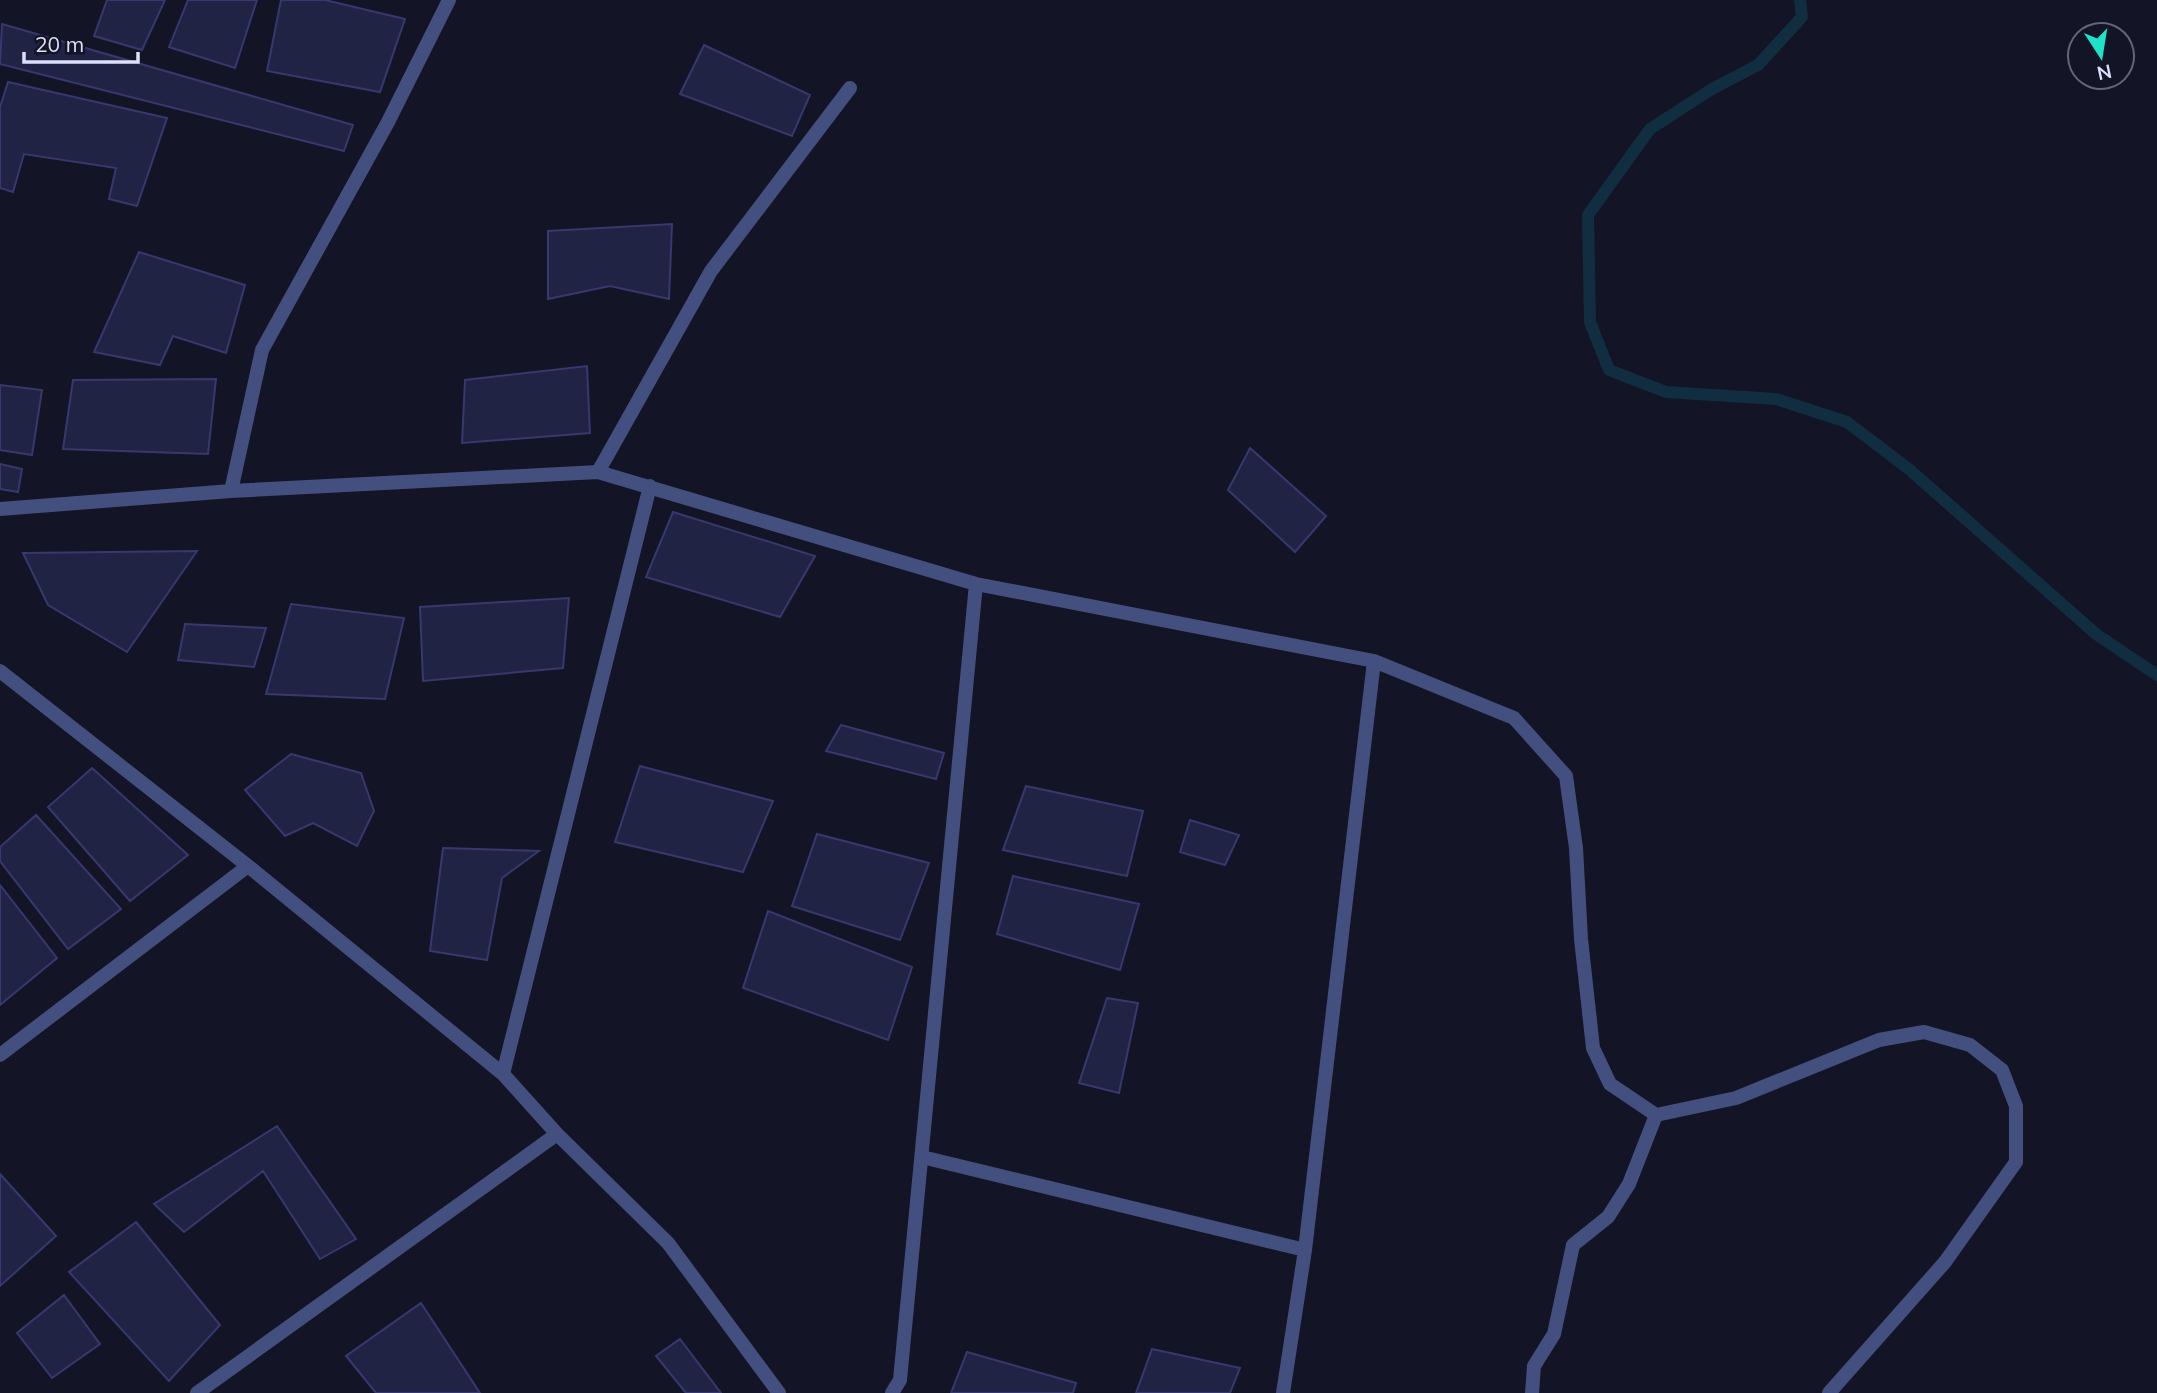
<svg xmlns="http://www.w3.org/2000/svg" width="2157" height="1393" viewBox="0 0 2157 1393" font-family="Mulish,sans-serif">
<style>
.lines{fill:none;stroke-linecap:round;stroke-linejoin:round}
.stream{stroke:#112e40;stroke-width:12}
.building{fill:#212345;stroke:#36396e;stroke-width:2}
.street{stroke:#43507f;stroke-width:14}
</style>
<rect width="100%" height="100%" fill="#131426"/>
<g class="lines">
<path class="stream" d="M 1800,0 L 1802,17 L 1758,65 L 1712,89 L 1650,129 L 1588,215 L 1590,322 L 1609,370 L 1666,392 L 1776,399 L 1847,422 L 1910,470 L 2096,634 L 2157,675"/>
</g>
<path class="building" d="M 107,0 L 165,0 L 142,50 L 94,36 Z
M 188,0 L 257,0 L 235,68 L 169,47 Z
M 281,0 L 325,0 L 405,19 L 380,92 L 267,71 Z
M 2,24 L 353,125 L 344,151 L 0,64 Z
M 704,45 L 810,95 L 792,136 L 680,94 Z
M 8,82 L 167,118 L 137,206 L 109,199 L 116,168 L 24,154 L 13,192 L 0,188 L 0,107 Z
M 672,224 L 669,299 L 610,286 L 548,299 L 548,231 Z
M 139,252 L 245,285 L 226,353 L 173,336 L 160,365 L 94,352 Z
M 587,366 L 590,433 L 462,443 L 465,380 Z
M 216,379 L 208,454 L 63,449 L 73,380 Z
M 0,385 L 42,390 L 32,455 L 0,450 Z
M 1250,448 L 1326,516 L 1295,552 L 1228,490 Z
M 0,464 L 22,469 L 18,492 L 0,489 Z
M 673,512 L 815,556 L 780,617 L 646,577 Z
M 197,551 L 127,652 L 48,605 L 23,553 Z
M 569,598 L 563,668 L 423,681 L 420,607 Z
M 291,604 L 404,618 L 385,699 L 266,694 Z
M 185,624 L 266,628 L 254,667 L 178,660 Z
M 841,725 L 944,753 L 936,779 L 826,751 Z
M 291,754 L 361,773 L 374,811 L 357,846 L 313,823 L 285,836 L 245,790 Z
M 640,766 L 773,801 L 743,872 L 615,842 Z
M 92,768 L 188,855 L 130,901 L 48,807 Z
M 1026,786 L 1143,811 L 1127,876 L 1003,850 Z
M 36,815 L 121,909 L 68,949 L 0,861 L 0,847 Z
M 1190,820 L 1239,835 L 1225,865 L 1180,852 Z
M 817,834 L 929,863 L 900,940 L 792,906 Z
M 443,848 L 539,851 L 502,878 L 487,960 L 430,951 Z
M 1013,876 L 1139,904 L 1120,970 L 997,934 Z
M 0,885 L 57,958 L 0,1005 Z
M 768,911 L 912,967 L 888,1040 L 743,988 Z
M 1107,998 L 1138,1003 L 1119,1093 L 1079,1083 Z
M 277,1126 L 356,1239 L 320,1259 L 263,1171 L 184,1232 L 154,1204 Z
M 0,1174 L 56,1236 L 0,1286 Z
M 136,1222 L 220,1325 L 169,1381 L 69,1272 Z
M 64,1295 L 100,1344 L 52,1378 L 17,1333 Z
M 421,1303 L 480,1393 L 376,1393 L 346,1356 Z
M 680,1339 L 721,1393 L 686,1393 L 656,1356 Z
M 1152,1349 L 1240,1368 L 1230,1393 L 1136,1393 Z
M 967,1352 L 1076,1383 L 1073,1393 L 951,1393 Z"/>
<g class="lines">
<path class="street" d="M 598,472 L 711,271 L 850,88
M 231,491 L 262,350 L 388,122 L 449,0
M 0,509 L 231,491 L 598,472 L 976,584 L 1374,661 L 1514,718 L 1566,776 L 1576,848 L 1581,939 L 1593,1048 L 1610,1084 L 1656,1115 L 1736,1098 L 1879,1040 L 1924,1032 L 1970,1045 L 2002,1070 L 2016,1106 L 2016,1162 L 1945,1262 L 1829,1393
M 0,671 L 248,866 L 503,1074 L 557,1134 L 668,1243 L 779,1393
M 0,1055 L 248,866
M 503,1074 L 650,486
M 922,1157 L 1305,1250
M 197,1393 L 557,1134
M 892,1393 L 900,1380 L 976,584
M 1283,1393 L 1305,1250 L 1374,661
M 1532,1393 L 1534,1366 L 1554,1334 L 1573,1245 L 1608,1217 L 1629,1184 L 1656,1115"/>
</g>
<g transform="translate(2101 56) rotate(168)"><circle r="33" fill="#131426" stroke="#63667b" stroke-width="2"/>
<path d="M0-5L12 26L0 18L-12 26Z" fill="#1fe3c6"/>
<text y="-10" font-size="19" font-weight="bold" text-anchor="middle" fill="#dce0fb">N</text>
</g>
<path d="M24 52v10h114v-10" fill="none" stroke="#dce0fb" stroke-width="3.5"/>
<text x="35" y="52" font-size="21" fill="#dce0fb" stroke="#131426" stroke-width="5" paint-order="stroke">20 m</text>
</svg>
